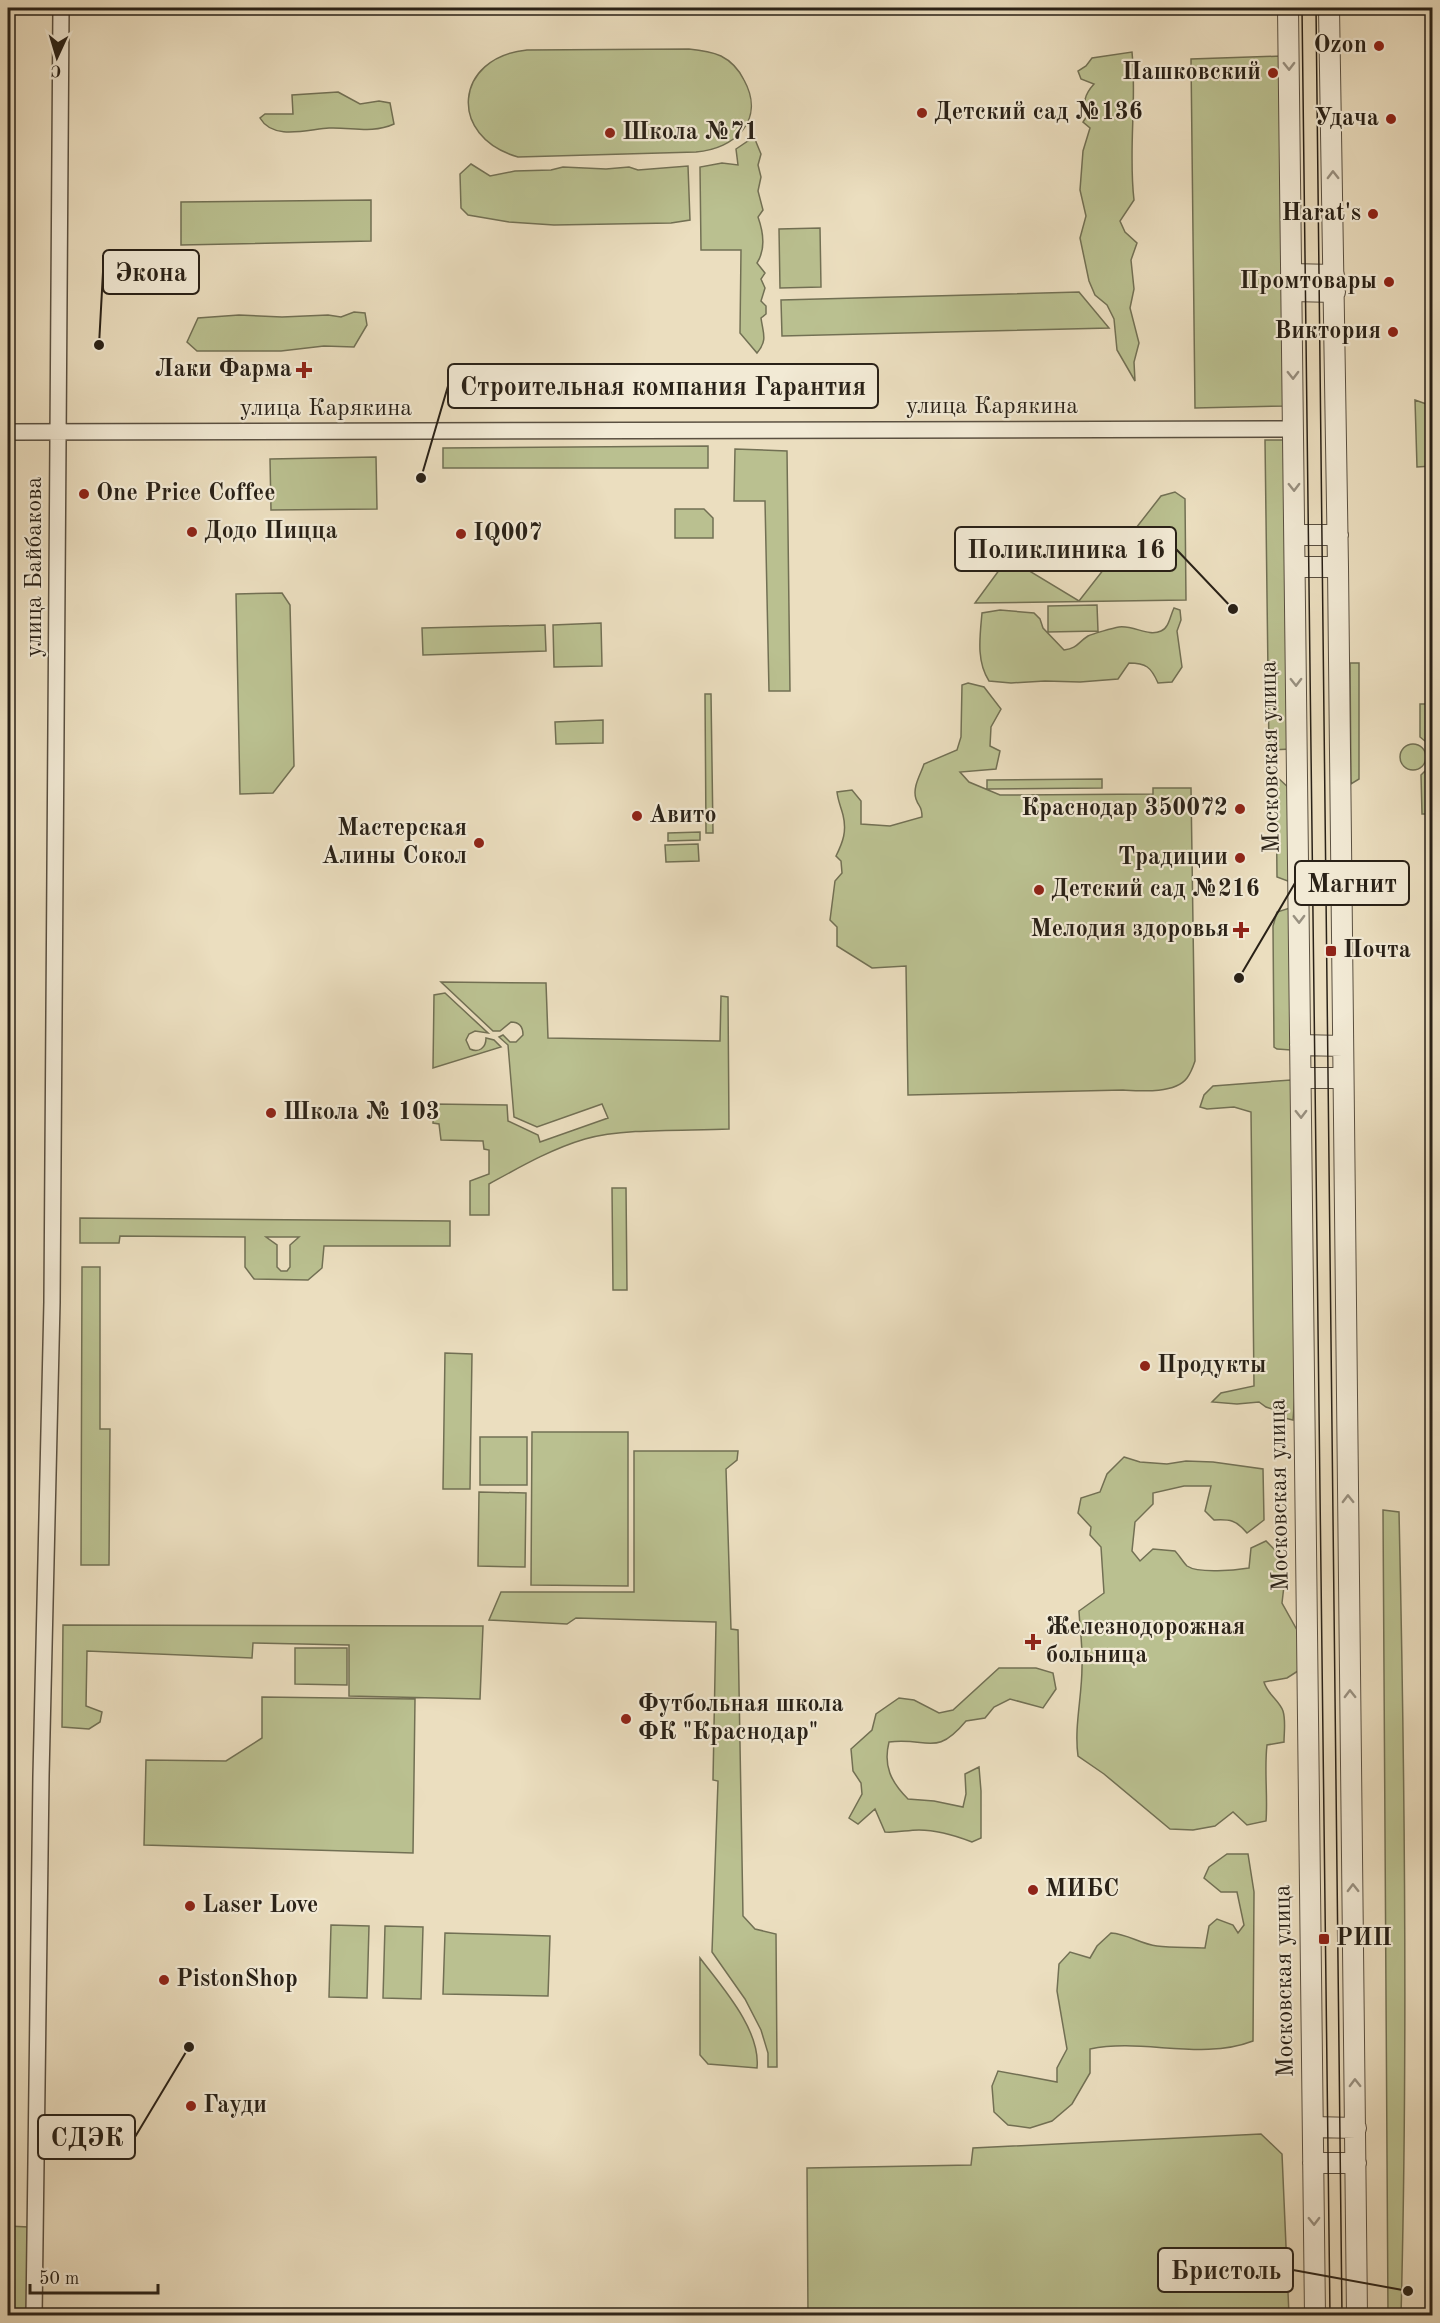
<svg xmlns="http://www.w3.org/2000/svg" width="1440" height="2323" viewBox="0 0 1440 2323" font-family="'Old Standard TT',serif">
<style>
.green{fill:#bac090;stroke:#727054;stroke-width:1.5;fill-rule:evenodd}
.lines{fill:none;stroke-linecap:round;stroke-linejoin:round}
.minor-casing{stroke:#5a5041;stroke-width:18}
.tertiary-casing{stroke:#5a5041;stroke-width:22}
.minor{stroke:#f2ead5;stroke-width:15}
.tertiary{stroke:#f2ead5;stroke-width:20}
.tram{stroke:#292117;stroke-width:1.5}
.oneway{stroke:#989080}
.poi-dot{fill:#8f2418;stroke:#f2ead5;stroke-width:2}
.labels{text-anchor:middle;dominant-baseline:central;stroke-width:4.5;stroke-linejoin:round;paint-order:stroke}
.poi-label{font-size:24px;font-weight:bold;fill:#292117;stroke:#f2ead5;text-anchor:start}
.street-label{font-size:24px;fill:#292117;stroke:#f2ead5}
.leader{fill:none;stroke:#292117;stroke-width:2}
.callout-dot{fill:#292117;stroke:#f2ead5;stroke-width:2}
.callout{fill:#f2ead5;stroke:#292117;stroke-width:2}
.callout-label{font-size:26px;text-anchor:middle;font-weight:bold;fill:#292117}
</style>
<rect width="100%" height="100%" fill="#ebdebf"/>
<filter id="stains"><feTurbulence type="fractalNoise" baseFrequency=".00333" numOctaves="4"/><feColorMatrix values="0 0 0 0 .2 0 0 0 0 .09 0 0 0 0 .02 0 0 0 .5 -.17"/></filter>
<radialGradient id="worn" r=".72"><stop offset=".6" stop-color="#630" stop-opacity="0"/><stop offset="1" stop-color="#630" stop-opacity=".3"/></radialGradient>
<path class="green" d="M 689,49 C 700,50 712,52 721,56 C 731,61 739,70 744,80 C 766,120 735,149 696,152 L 518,157 C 447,137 454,57 527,50 Z
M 1132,52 C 1137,101 1128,151 1134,200 L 1120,221 L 1125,232 L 1137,243 L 1131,260 L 1134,289 L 1130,308 L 1139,343 L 1134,362 L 1135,381 L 1117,350 L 1114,319 L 1107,305 L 1095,295 L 1089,281 L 1080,238 L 1086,216 L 1080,190 L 1083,151 L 1090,128 L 1083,122 L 1087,116 C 1083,102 1084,95 1094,84 L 1081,79 L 1078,71 L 1086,66 L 1092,58 Z
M 1282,56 L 1287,406 L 1195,408 L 1191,59 Z
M 338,92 L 360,104 L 379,101 L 390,103 L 394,124 C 372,134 352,127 329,128 C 309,129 273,141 260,118 L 265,114 L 293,114 L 292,95 Z
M 754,137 L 761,154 L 758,165 L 761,177 L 758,191 L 763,210 L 758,217 C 763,231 766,249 757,263 L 765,273 L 761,279 L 765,288 L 761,301 L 766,306 L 766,314 L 761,318 C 763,333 768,340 757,353 L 740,333 L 741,250 L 701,250 L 700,167 L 722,163 L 738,165 L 736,149 Z
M 471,164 L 490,176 L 515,171 L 551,170 L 563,167 L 606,169 L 629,167 L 638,170 L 688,166 L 690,220 L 671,223 L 554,225 L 509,222 L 468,215 L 461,208 L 460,174 Z
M 371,200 L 371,241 L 181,245 L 181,202 Z
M 820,228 L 821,287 L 780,288 L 779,229 Z
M 1079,292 L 1109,328 L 782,336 L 781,300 Z
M 354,312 L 365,313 L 367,325 L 354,347 L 324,346 L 281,351 L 197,351 L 187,342 L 198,318 L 239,315 L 282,317 L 328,315 L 341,317 Z
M 1415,400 L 1432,406 L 1432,466 L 1417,467 Z
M 1265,440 L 1288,440 L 1291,749 L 1269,750 Z
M 708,446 L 708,468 L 443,468 L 443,448 Z
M 735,449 L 787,451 L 790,691 L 769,691 L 765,501 L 734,501 Z
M 376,457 L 377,509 L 271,510 L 270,459 Z
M 1175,492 L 1185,499 L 1186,600 L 975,603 L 1008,558 L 1079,601 L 1161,496 Z
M 704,509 L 713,518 L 713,538 L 675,538 L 675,509 Z
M 282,593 L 290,605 L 294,766 L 273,793 L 240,794 L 236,594 Z
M 1097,605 L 1098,631 L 1048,632 L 1048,606 Z
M 1174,608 L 1180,610 L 1181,620 L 1177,631 L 1182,667 L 1172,682 L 1158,683 C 1151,667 1146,663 1129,663 L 1118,679 L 1080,682 L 1045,681 L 1011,683 L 989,681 C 976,661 980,636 982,613 L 1000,610 L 1034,613 L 1040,619 L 1043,628 L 1064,650 C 1078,648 1077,643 1088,636 C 1092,634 1113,628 1119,627 C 1134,625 1148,637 1161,631 C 1169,628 1170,616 1174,608 Z
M 601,623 L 602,666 L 554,667 L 553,625 Z
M 545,625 L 546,651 L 423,655 L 422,628 Z
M 1350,663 L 1359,663 L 1359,779 L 1351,784 Z
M 968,683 L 984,687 L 1001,709 L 991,727 L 990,746 L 1000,751 L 996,769 L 960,772 L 969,782 L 1000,795 L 1153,794 L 1153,788 L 1191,788 L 1195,1061 C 1193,1067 1190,1074 1187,1078 C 1175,1094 1140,1091 1123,1090 L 908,1095 L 906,966 L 872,968 L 837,946 L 837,927 L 830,920 L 835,881 L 842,873 L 841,861 L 836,856 C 843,842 847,831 843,815 C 841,807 838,801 837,792 L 852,790 L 861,801 L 861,824 L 890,826 L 922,817 C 922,805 919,808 916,799 C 912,787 921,774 924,764 L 957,750 L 961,737 L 962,685 Z
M 705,694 L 711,694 L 713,833 L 706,833 Z
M 1420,704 L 1430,704 L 1431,746 L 1420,737 Z
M 603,720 L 603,743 L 556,744 L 555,722 Z
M1400 757a13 13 0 1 1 26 0a13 13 0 1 1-26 0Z
M 1431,765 L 1432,814 L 1422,814 L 1421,775 Z
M 1276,776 L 1291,790 L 1293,883 L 1277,877 Z
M 1102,779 L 1102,788 L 987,789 L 987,780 Z
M 700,832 L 700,840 L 668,841 L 668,833 Z
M 698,844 L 699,861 L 666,862 L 665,845 Z
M 1293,907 L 1291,1050 L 1277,1049 L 1274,1047 L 1273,926 L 1277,912 Z
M 441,982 L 546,983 L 548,1038 L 720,1041 L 721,996 L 728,997 L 729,1129 C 686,1131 625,1128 585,1139 C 551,1149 520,1167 489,1184 L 489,1215 L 470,1215 L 470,1181 L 489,1174 L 489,1150 L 484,1149 L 483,1141 L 441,1140 L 439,1124 L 433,1123 L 433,1104 L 507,1105 L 508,1121 L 538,1135 L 540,1142 L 608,1118 L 602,1104 L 537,1127 L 514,1117 L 508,1045 L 499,1037 L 503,1035 L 510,1042 L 516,1042 L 523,1035 C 523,1027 519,1022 511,1022 L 500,1031 L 493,1031 Z
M 445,993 L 488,1033 L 475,1031 L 469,1034 L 466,1040 L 470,1049 C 479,1053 486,1048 486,1038 L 494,1040 L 501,1047 L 433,1068 L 434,995 Z
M 1291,1080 L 1295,1394 L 1293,1420 L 1280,1417 L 1281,1412 L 1266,1407 L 1259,1402 L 1237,1404 L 1212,1402 L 1221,1393 L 1254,1386 L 1251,1112 L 1234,1107 L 1207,1109 L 1200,1107 L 1204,1095 L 1213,1086 Z
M 612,1188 L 626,1188 L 627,1290 L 613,1290 Z
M 80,1218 L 450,1221 L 450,1246 L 324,1246 L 322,1268 L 308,1280 L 254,1279 L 245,1267 L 245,1237 L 120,1236 L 119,1243 L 80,1243 ZM 266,1237 L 299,1237 L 290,1245 L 290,1267 L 287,1271 L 281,1271 L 277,1267 L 277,1245 Z
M 82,1267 L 100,1267 L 100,1429 L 110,1429 L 109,1565 L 81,1565 Z
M 445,1353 L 472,1354 L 470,1489 L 443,1489 Z
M 532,1432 L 628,1432 L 628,1586 L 531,1585 Z
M 480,1437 L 527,1437 L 527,1485 L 480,1485 Z
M 634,1451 L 738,1451 L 737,1460 L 726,1469 L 731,1629 L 738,1630 L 743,1916 L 755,1929 L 776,1934 L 777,2067 L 768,2067 L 768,2053 L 761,2030 L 745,1999 L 712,1952 L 718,1781 L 713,1780 L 716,1622 L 576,1618 L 567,1624 L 489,1620 L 501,1592 L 634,1592 Z
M 1124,1457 L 1140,1462 L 1167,1464 L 1186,1461 L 1213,1462 L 1263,1469 L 1264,1520 L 1247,1533 C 1236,1520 1230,1519 1214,1520 L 1205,1511 L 1211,1486 L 1184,1486 L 1153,1493 L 1153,1504 L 1135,1522 L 1132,1551 L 1140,1561 L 1153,1549 L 1175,1551 C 1179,1555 1183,1562 1187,1566 C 1199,1574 1236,1570 1249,1568 L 1251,1548 L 1266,1541 L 1282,1557 L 1285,1577 L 1282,1603 L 1297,1630 L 1301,1669 L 1287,1678 L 1264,1682 C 1267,1694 1279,1700 1283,1711 C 1286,1721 1284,1732 1284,1742 L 1267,1745 C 1264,1770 1268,1796 1266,1821 L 1247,1825 L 1233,1812 L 1215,1826 L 1193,1830 L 1170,1829 L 1104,1774 L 1078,1756 C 1074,1727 1082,1697 1082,1667 C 1083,1649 1080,1630 1079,1611 L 1104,1593 L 1101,1547 L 1090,1535 L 1091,1527 L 1078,1513 L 1081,1498 L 1100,1492 L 1107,1474 Z
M 479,1492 L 526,1493 L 525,1567 L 478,1566 Z
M 1383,1510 L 1399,1512 C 1405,1780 1408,2048 1401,2316 L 1388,2315 Z
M 63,1625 L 483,1626 L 480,1699 L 349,1696 L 349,1645 L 253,1643 L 252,1658 L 87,1651 L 86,1706 L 102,1712 L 100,1722 L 89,1729 L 62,1727 Z
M 295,1648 L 347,1648 L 347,1685 L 295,1684 Z
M 999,1668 L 1036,1668 L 1053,1673 L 1056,1689 L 1043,1708 L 1010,1699 L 994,1707 L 985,1718 L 966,1721 C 935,1758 929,1737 889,1742 C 883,1766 891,1782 908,1799 L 934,1801 L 963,1807 L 966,1794 L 965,1774 L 979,1767 L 981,1791 L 981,1838 L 972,1842 C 954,1835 938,1830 919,1830 C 907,1830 897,1833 885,1832 L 875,1809 L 858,1824 L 849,1818 L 862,1794 L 861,1783 L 853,1771 L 851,1749 L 872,1730 L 876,1714 L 899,1698 L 914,1700 L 939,1713 L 953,1710 Z
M 262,1697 L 415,1699 L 413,1853 L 144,1845 L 146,1760 L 226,1761 L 262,1738 Z
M 1227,1854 L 1248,1854 L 1254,1892 L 1253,2041 C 1201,2061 1143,2038 1090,2049 L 1090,2073 L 1072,2104 L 1052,2121 L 1030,2128 L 1008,2125 L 994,2112 L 992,2086 L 998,2071 L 1057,2082 L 1057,2068 L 1067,2049 L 1057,1991 L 1059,1964 L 1070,1952 L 1090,1958 L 1097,1946 L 1111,1933 C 1128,1934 1140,1944 1157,1946 C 1173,1948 1190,1947 1205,1948 L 1209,1926 L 1217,1919 L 1233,1925 L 1238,1933 L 1244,1925 L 1237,1892 L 1221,1892 L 1204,1878 L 1209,1867 Z
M 331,1925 L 369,1926 L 367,1998 L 329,1997 Z
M 385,1926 L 423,1927 L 421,1999 L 383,1998 Z
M 445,1933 L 550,1936 L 548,1996 L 443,1994 Z
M 700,1958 C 722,1987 761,2030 757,2068 L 708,2064 L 700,2055 Z
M 1261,2134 L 1282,2154 L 1289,2315 L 808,2315 L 807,2168 L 971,2165 L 973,2148 Z
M 8,2226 L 28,2227 L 28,2315 L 8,2315 Z"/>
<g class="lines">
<defs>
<path id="minor" d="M 8,432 L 1293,429
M 34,2316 L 41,1776 L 52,1302 L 61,8"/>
<path id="tertiary" d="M 1288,8 L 1315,2316
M 1329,8 L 1338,567 L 1357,2316
M 1291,274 L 1334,275
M 1292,291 L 1335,292
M 1295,535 L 1338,535
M 1295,567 L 1338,567
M 1300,1045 L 1343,1046
M 1301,1078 L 1343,1078
M 1313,2127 L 1356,2128
M 1313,2163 L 1356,2163"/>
</defs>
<use href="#minor" class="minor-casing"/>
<use href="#tertiary" class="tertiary-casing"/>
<use href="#minor" class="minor"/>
<use href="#tertiary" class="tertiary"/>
<path class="tram" d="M 1302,8 L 1330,2316
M 1316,8 L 1342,2316"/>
</g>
<defs><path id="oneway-chevron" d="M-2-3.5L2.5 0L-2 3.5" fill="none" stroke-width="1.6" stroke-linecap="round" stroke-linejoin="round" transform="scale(1.5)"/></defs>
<g class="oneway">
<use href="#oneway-chevron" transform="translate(1289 66) rotate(89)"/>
<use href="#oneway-chevron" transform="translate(1333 175) rotate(-91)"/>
<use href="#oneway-chevron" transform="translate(1293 375) rotate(89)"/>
<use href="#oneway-chevron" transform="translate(1294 487) rotate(89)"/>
<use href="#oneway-chevron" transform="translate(1296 682) rotate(89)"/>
<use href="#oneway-chevron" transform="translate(1299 919) rotate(89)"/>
<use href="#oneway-chevron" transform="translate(1301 1114) rotate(89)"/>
<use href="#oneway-chevron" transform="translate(1348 1499) rotate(-91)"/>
<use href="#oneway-chevron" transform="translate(1350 1694) rotate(-91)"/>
<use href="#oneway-chevron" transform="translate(1353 1888) rotate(-91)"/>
<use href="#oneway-chevron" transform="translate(1355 2083) rotate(-91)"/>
<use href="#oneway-chevron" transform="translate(1314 2221) rotate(89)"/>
</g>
<g class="poi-dot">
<circle cx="1379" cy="46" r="6"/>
<circle cx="1273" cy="73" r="6"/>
<circle cx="922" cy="113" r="6"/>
<circle cx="1391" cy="119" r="6"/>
<circle cx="610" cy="133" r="6"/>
<circle cx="1373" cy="214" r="6"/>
<circle cx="1389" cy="282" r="6"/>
<circle cx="1393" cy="332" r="6"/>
<path d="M301 361h6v6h6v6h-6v6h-6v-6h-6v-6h6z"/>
<circle cx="84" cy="494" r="6"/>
<circle cx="192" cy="532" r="6"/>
<circle cx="461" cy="534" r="6"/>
<circle cx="1240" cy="809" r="6"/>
<circle cx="637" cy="816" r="6"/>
<circle cx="479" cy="843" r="6"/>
<circle cx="1240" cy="858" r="6"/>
<circle cx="1039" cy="890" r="6"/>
<path d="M1238 921h6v6h6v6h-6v6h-6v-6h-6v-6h6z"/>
<rect x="1325" y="945" width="12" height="12" rx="3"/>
<circle cx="271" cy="1113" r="6"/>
<circle cx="1145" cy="1366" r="6"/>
<path d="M1030 1633h6v6h6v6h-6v6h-6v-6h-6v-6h6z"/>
<circle cx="626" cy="1719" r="6"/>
<circle cx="1033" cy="1890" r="6"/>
<circle cx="190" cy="1906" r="6"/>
<rect x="1318" y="1933" width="12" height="12" rx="3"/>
<circle cx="164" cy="1980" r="6"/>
<circle cx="191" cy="2106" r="6"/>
</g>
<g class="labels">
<g class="poi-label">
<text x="1367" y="46" text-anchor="end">Ozon</text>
<text x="1261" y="73" text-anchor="end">Пашковский</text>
<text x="934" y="113">Детский сад №136</text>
<text x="1379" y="119" text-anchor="end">Удача</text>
<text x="622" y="133">Школа №71</text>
<text x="1361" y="214" text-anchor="end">Harat's</text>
<text x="1377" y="282" text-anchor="end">Промтовары</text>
<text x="1381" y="332" text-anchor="end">Виктория</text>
<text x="292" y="370" text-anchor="end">Лаки Фарма</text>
<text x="96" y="494">One Price Coffee</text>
<text x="204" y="532">Додо Пицца</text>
<text x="473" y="534">IQ007</text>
<text x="1228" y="809" text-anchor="end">Краснодар 350072</text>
<text x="649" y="816">Авито</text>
<text x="467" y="829" text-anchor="end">Мастерская<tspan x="467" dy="28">Алины Сокол</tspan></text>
<text x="1228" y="858" text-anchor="end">Традиции</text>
<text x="1051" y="890">Детский сад №216</text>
<text x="1229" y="930" text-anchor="end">Мелодия здоровья</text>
<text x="1343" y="951">Почта</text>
<text x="283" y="1113">Школа № 103</text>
<text x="1157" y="1366">Продукты</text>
<text x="1046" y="1628">Железнодорожная<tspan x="1046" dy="28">больница</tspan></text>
<text x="638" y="1705">Футбольная школа<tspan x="638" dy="28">ФК "Краснодар"</tspan></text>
<text x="1045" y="1890">МИБС</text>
<text x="202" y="1906">Laser Love</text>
<text x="1336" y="1939">РИП</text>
<text x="176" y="1980">PistonShop</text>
<text x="203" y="2106">Гауди</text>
</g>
<g class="street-label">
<text x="992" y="407">улица Карякина</text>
<text x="326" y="409">улица Карякина</text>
<text transform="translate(35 567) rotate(-90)">улица Байбакова</text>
<text transform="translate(1271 757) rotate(-91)">Московская улица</text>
<text transform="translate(1280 1495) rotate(-91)">Московская улица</text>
<text transform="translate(1285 1981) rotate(-91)">Московская улица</text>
</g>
</g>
<path class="leader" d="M99 345L103 272M421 478L448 386M1233 609L1176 549M1239 978L1295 883M189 2047L135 2137M1408 2291L1293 2270"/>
<g class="callout-dot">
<circle cx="99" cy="345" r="6"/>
<circle cx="421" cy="478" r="6"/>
<circle cx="1233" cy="609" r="6"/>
<circle cx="1239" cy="978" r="6"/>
<circle cx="189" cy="2047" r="6"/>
<circle cx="1408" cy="2291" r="6"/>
</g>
<g class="callout">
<rect x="103" y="250" width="96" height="44" rx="6"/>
<rect x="448" y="364" width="430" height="44" rx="6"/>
<rect x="955" y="527" width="221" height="44" rx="6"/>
<rect x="1295" y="861" width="114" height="44" rx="6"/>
<rect x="38" y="2115" width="97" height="44" rx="6"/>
<rect x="1158" y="2248" width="135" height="44" rx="6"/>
</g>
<g class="callout-label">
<text x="151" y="281">Экона</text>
<text x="663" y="395">Строительная компания Гарантия</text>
<text x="1066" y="558">Поликлиника 16</text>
<text x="1352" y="892">Магнит</text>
<text x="87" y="2146">СДЭК</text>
<text x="1226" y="2279">Бристоль</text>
</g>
<rect width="1440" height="2323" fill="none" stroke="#ebdebf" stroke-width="30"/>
<rect x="9" y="9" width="1422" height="2305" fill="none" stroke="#292117" stroke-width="3"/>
<rect x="15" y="15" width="1410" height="2293" fill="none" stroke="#292117" stroke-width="1.5"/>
<g transform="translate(57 57) rotate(184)" stroke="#f2ead5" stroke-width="4.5" paint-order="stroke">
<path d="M0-4.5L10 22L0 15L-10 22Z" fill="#292117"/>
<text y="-9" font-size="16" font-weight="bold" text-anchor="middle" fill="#292117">С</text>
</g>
<path d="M30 2284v9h128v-9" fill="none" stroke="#292117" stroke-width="3"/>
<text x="39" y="2284" font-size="18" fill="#292117" stroke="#f2ead5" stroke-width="4.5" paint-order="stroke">50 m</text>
<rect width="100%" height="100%" filter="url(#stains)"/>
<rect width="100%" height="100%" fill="url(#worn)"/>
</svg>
